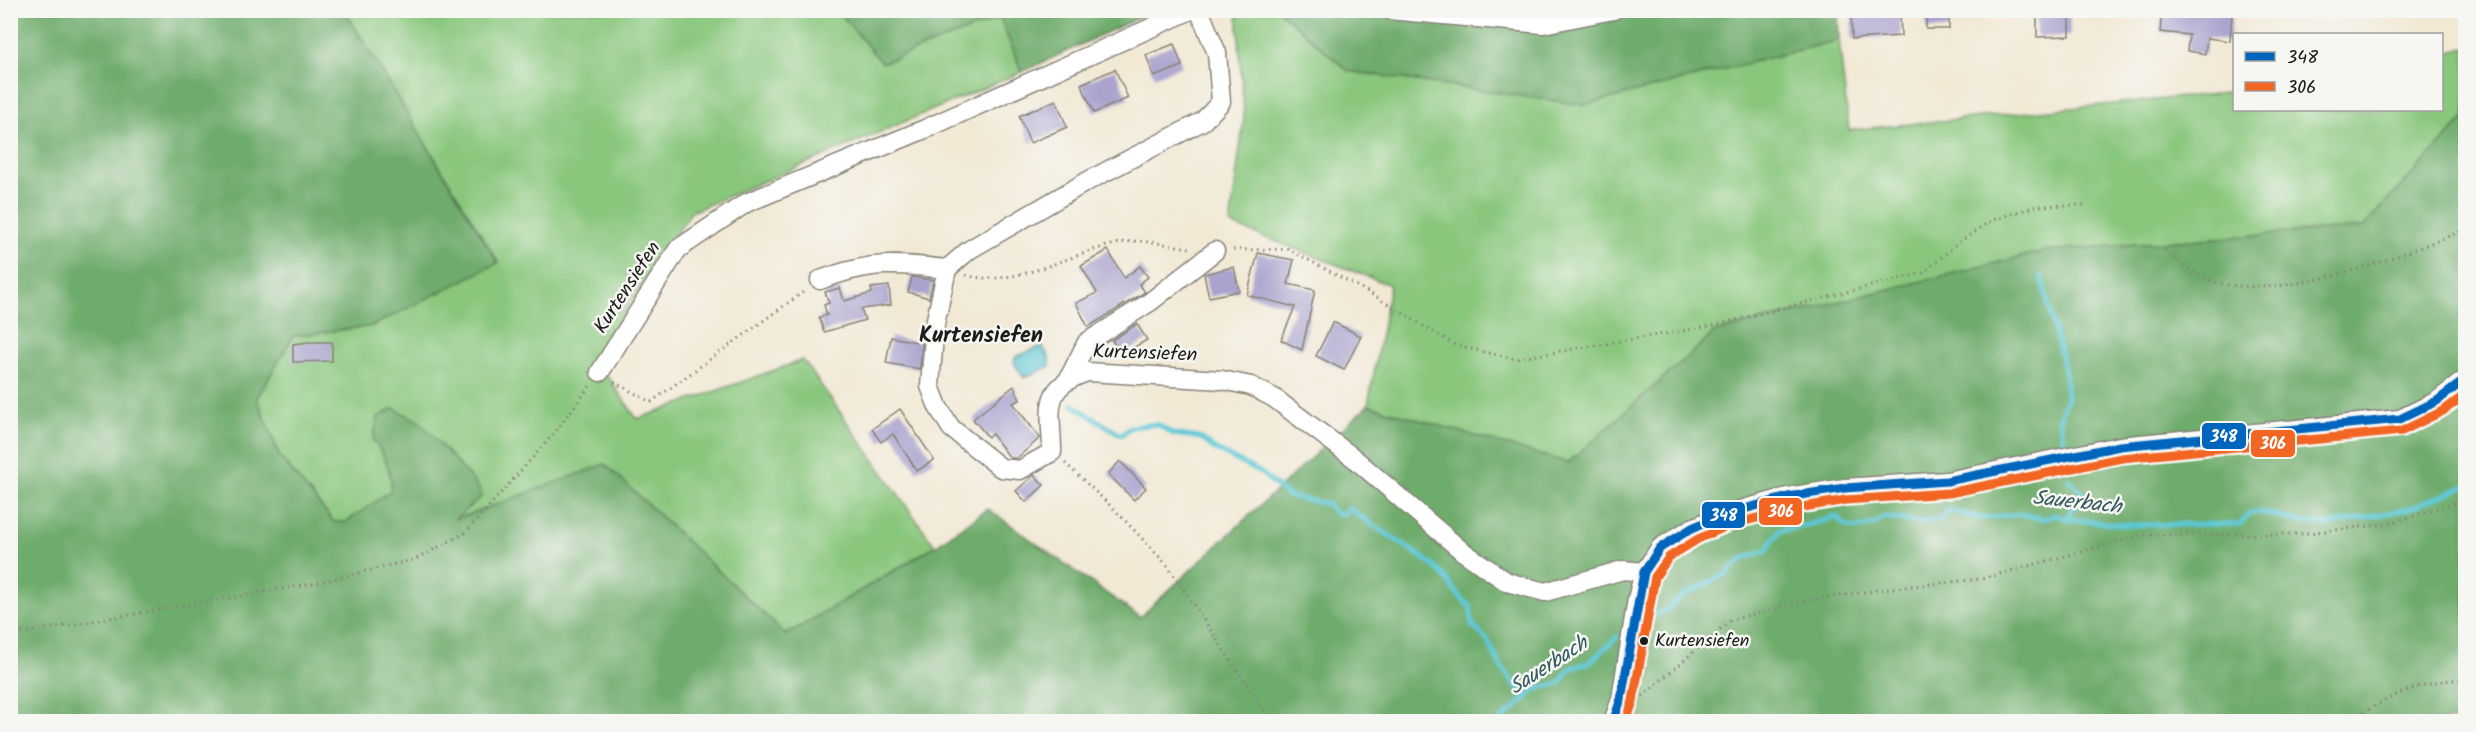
<svg xmlns="http://www.w3.org/2000/svg" width="2476" height="732" viewBox="0 0 2476 732" font-family="Kalam,sans-serif">
<style>
.green{fill:#89c77d;stroke:#52724c;stroke-width:1.5}
.forest{fill:#6eac6c;stroke:#456444;stroke-width:1.5}
.water{fill:#5bc7d5;stroke:#3c7278;stroke-width:1.5}
.lines{fill:none;stroke-linecap:round;stroke-linejoin:round}
.stream{stroke:#5bc7d5;stroke-width:5}
.building{fill:#a9a3ce}
.minor-casing{stroke:#878278;stroke-width:21}
.path{stroke:#878278;stroke-width:3;stroke-dasharray:1.5 4.5;stroke-linecap:butt}
.minor{stroke:#fff;stroke-width:18}
.bus-1-casing{stroke:#f6f6f2;stroke-width:14}
.bus-2-casing{stroke:#f6f6f2;stroke-width:14}
.bus-1{stroke:#0065bd;stroke-width:9}
.bus-2{stroke:#f26522;stroke-width:9}
.bus-dot{fill:#1c1c1c;stroke:#f6f6f2;stroke-width:2}
.labels{text-anchor:middle;dominant-baseline:central;stroke-width:5;stroke-linejoin:round;paint-order:stroke}
.bus-label{font-size:18px;fill:#1c1c1c;stroke:#f6f6f2;text-anchor:start}
.street-label{font-size:20px;fill:#1c1c1c;stroke:#f6f6f2}
.water-label{font-size:21px;font-style:italic;fill:#32585d;stroke:#f6f6f2}
.quarter-label{font-size:22px;font-weight:bold;fill:#1c1c1c;stroke:#f6f6f2}
.line-badge{stroke:#f6f6f2;stroke-width:2}
.badge-label{font-size:16px;text-anchor:middle;font-weight:bold;fill:#fff}
</style>
<rect width="100%" height="100%" fill="#f6f6f2"/>
<filter id="ink" filterUnits="userSpaceOnUse"><feTurbulence type="fractalNoise" baseFrequency=".0167" numOctaves="2"/><feDisplacementMap in="SourceGraphic" scale="12" xChannelSelector="R" yChannelSelector="G"/><feConvolveMatrix kernelMatrix="1 2 1 2 8 2 1 2 1" color-interpolation-filters="sRGB"/></filter>
<filter id="wash" filterUnits="userSpaceOnUse"><feTurbulence type="fractalNoise" baseFrequency=".008" numOctaves="4" result="noise"/><feDisplacementMap in="SourceGraphic" scale="24" xChannelSelector="R" yChannelSelector="G"/><feGaussianBlur stdDeviation="1.35" result="paint"/><feColorMatrix in="noise" values="0 0 0 0 0 0 0 0 0 0 0 0 0 0 0 0 0 1.4 0 .05"/><feComposite in="paint" operator="in"/></filter>
<g filter="url(#wash)">
<rect width="100%" height="100%" fill="#f2e9d5"/>
<path class="green" d="M 345,11 L 838,11 L 882,62 L 1000,18 L 1022,72 L 691,212 L 594,357 L 637,419 L 803,360 L 935,546 L 786,635 L 605,464 L 452,521 L 334,522 L 280,457 L 257,398 L 293,336 L 372,326 L 498,262 Z
M 1237,11 L 1279,11 L 1348,71 L 1584,105 L 1839,40 L 1849,130 L 2234,92 L 2234,110 L 2442,110 L 2442,54 L 2465,48 L 2465,118 L 2363,227 L 2045,251 L 1715,332 L 1568,463 L 1368,405 L 1390,285 L 1230,224 L 1244,117 Z"/>
<path class="forest" d="M 10,11 L 345,11 L 498,263 L 372,326 L 293,336 L 257,398 L 280,457 L 334,522 L 346,522 L 390,491 C 394,477 383,451 373,440 L 378,417 L 394,408 L 420,422 L 477,485 L 482,496 L 454,520 L 605,464 L 786,635 L 935,546 L 988,509 L 1140,617 L 1368,405 L 1568,463 L 1715,332 L 2045,251 L 2363,227 L 2465,118 L 2465,721 L 11,721 Z
M 838,11 L 1153,11 L 1022,72 L 1000,18 L 882,63 Z
M 1279,11 L 1838,11 L 1839,40 L 1584,105 L 1348,71 Z"/>
<path class="water" d="M 1042,346 L 1049,357 L 1050,366 L 1024,378 L 1014,363 L 1015,357 Z"/>
<g class="lines">
<path class="stream" d="M 2041,276 L 2065,372 L 2067,397 L 2059,419 L 2065,448
M 1073,405 L 1121,435 L 1131,427 L 1157,424 L 1173,434 L 1201,438 L 1213,448 L 1261,473 L 1288,496 L 1328,504 L 1336,514 L 1345,514 L 1349,508 C 1377,530 1410,546 1437,569 C 1450,580 1456,597 1470,606 L 1472,625 L 1488,641 L 1499,664 L 1526,699
M 2068,519 L 2072,508 L 2086,503 L 2089,499 L 2069,480
M 1646,619 L 1668,609 L 1682,596 L 1726,574 L 1742,559 L 1767,550 L 1779,531 C 1798,526 1818,525 1835,516 C 1840,519 1841,524 1846,526 C 1857,531 1876,525 1884,517 L 1917,522 L 1942,519 L 1949,510 L 1980,518 L 2022,514 L 2044,519 L 2056,515 L 2068,519 L 2124,525 L 2240,524 L 2251,513 L 2262,512 L 2299,522 L 2328,525 L 2408,509 L 2466,486
M 1499,722 L 1536,689 L 1560,683 L 1569,669 L 1590,662 L 1617,637"/>
</g>
<g id="blocks">
<path class="building" d="M 1851,10 L 1900,10 L 1901,36 L 1852,39 Z
M 1926,10 L 1949,10 L 1949,29 L 1926,29 Z
M 2037,10 L 2070,10 L 2070,36 L 2037,37 Z
M 2162,10 L 2232,15 L 2230,41 L 2207,38 L 2205,54 L 2187,51 L 2189,35 L 2160,32 Z
M 1174,44 L 1182,66 L 1154,77 L 1146,55 Z
M 1115,69 L 1128,98 L 1094,113 L 1081,84 Z
M 1056,100 L 1067,127 L 1030,143 L 1019,116 Z
M 1108,250 L 1124,278 L 1140,266 L 1148,277 L 1139,284 L 1145,292 L 1088,327 L 1076,303 L 1097,293 L 1081,266 Z
M 1258,253 L 1294,260 L 1288,284 L 1315,290 L 1302,350 L 1281,340 L 1295,307 L 1247,295 Z
M 1234,267 L 1239,291 L 1209,297 L 1204,274 Z
M 912,277 L 933,280 L 929,298 L 908,292 Z
M 889,286 L 891,305 L 861,309 L 865,320 L 824,332 L 819,317 L 827,315 L 824,305 L 829,303 L 825,292 L 840,288 L 844,301 L 872,293 L 871,288 Z
M 1333,322 L 1361,336 L 1344,370 L 1316,356 Z
M 1137,324 L 1147,340 L 1121,355 L 1112,340 Z
M 891,337 L 922,343 L 920,369 L 886,363 Z
M 310,342 L 332,342 L 332,361 L 293,362 L 293,344 Z
M 1014,386 L 1020,400 L 1013,403 L 1040,438 L 1017,458 L 1010,458 L 992,434 L 988,437 L 973,419 Z
M 900,409 L 934,460 L 917,471 L 893,434 L 881,442 L 872,429 Z
M 1120,461 L 1146,488 L 1134,500 L 1108,474 Z
M 1034,475 L 1044,485 L 1026,502 L 1016,491 Z"/>
</g>
</g>
<g filter="url(#ink)">
<use href="#blocks" fill-opacity="0" stroke="#878278" stroke-width="1.5"/>
<g class="lines">
<defs>
<path id="minor" d="M 1199,10 L 1217,53 L 1221,102 L 1203,121 L 1086,182 L 969,250 L 947,269 L 935,324 L 930,386 L 938,407 L 951,428 L 1001,468 L 1020,470 L 1052,452 C 1052,412 1039,387 1088,372 L 1222,380 L 1251,386 L 1274,398 L 1355,459 L 1462,551 L 1507,582 L 1545,592 L 1623,570 L 1644,572
M 1389,10 L 1543,24 L 1613,10
M 820,280 C 872,261 893,263 947,269
M 600,372 L 678,249 L 746,203 L 925,129 L 1191,10
M 1069,378 L 1087,342 L 1150,302 L 1215,251
M 1613,722 L 1621,699 L 1637,599 L 1644,572 L 1660,548 L 1692,528 L 1726,514 L 1788,497 L 1845,488 L 1947,481 L 2120,446 L 2400,419 L 2437,401 L 2466,379"/>
</defs>
<use href="#minor" class="minor-casing"/>
<path class="path" d="M 1233,250 L 1288,249 L 1368,292 L 1455,345 L 1515,359 L 1711,326 L 1923,273 L 1957,244 L 1992,220 L 2037,206 L 2087,205
M 2165,250 C 2182,266 2206,282 2229,285 C 2300,296 2401,256 2466,229
M 966,275 C 1016,290 1076,249 1126,242 C 1145,239 1171,246 1190,248
M 614,382 L 651,402 L 806,290
M 1065,463 L 1116,511 L 1167,565 L 1272,722
M 10,635 L 317,583 L 416,559 L 465,533 L 552,436 L 590,386
M 1638,700 L 1731,620 L 1809,600 L 1893,588 L 1981,579 L 2142,535 L 2300,534 L 2386,524 L 2466,500
M 2348,722 C 2384,700 2422,678 2466,680"/>
<use href="#minor" class="minor"/>
<defs>
<path id="bus-1" d="M 1613,722 L 1621,699 L 1644,572 L 1660,548 L 1692,528 L 1726,514 L 1788,497 L 1845,488 L 1947,481 L 2120,446 L 2400,419 L 2437,401 L 2466,379"/>
<path id="bus-2" d="M 1626,722 L 1633,701 L 1655,577 L 1669,557 L 1698,539 L 1730,525 L 1791,509 L 1846,500 L 1949,493 L 2122,458 L 2402,431 L 2443,411 L 2466,394"/>
</defs>
<use href="#bus-1" class="bus-1-casing"/>
<use href="#bus-2" class="bus-2-casing"/>
<use href="#bus-1" class="bus-1"/>
<use href="#bus-2" class="bus-2"/>
</g>
</g>
<circle class="bus-dot" cx="1644" cy="641" r="5"/>
<g class="labels">
<g class="bus-label">
<text x="1655" y="641">Kurtensiefen</text>
</g>
<g class="street-label">
<text transform="translate(628 288) rotate(-57)">Kurtensiefen</text>
<text transform="translate(1145 354) rotate(2)">Kurtensiefen</text>
</g>
<g class="water-label">
<text transform="translate(2077 503) rotate(6)">Sauerbach</text>
<text transform="translate(1549 666) rotate(-33)">Sauerbach</text>
</g>
<g class="quarter-label">
<text x="981" y="336">Kurtensiefen</text>
</g>
</g>
<g class="line-badge">
<rect x="2201" y="422" width="46" height="28" rx="6" fill="#0065bd"/>
<rect x="2250" y="429" width="46" height="29" rx="6" fill="#f26522"/>
<rect x="1758" y="497" width="45" height="29" rx="6" fill="#f26522"/>
<rect x="1701" y="501" width="45" height="28" rx="6" fill="#0065bd"/>
</g>
<g class="badge-label">
<text x="2224" y="442">348</text>
<text x="2273" y="449">306</text>
<text x="1781" y="517">306</text>
<text x="1724" y="521">348</text>
</g>
<rect width="2476" height="732" fill="none" stroke="#f6f6f2" stroke-width="36"/>
<rect x="2233" y="33" width="210" height="78" fill="#f6f6f2" stroke="#9f9f9c" stroke-width="1.5"/>
<rect x="2245" y="52" width="30" height="9" fill="#0065bd" stroke="#9f9f9c" stroke-width="1.5"/>
<text x="2287" y="63" font-size="18" fill="#1c1c1c">348</text>
<rect x="2245" y="82" width="30" height="9" fill="#f26522" stroke="#9f9f9c" stroke-width="1.5"/>
<text x="2287" y="93" font-size="18" fill="#1c1c1c">306</text>
</svg>
